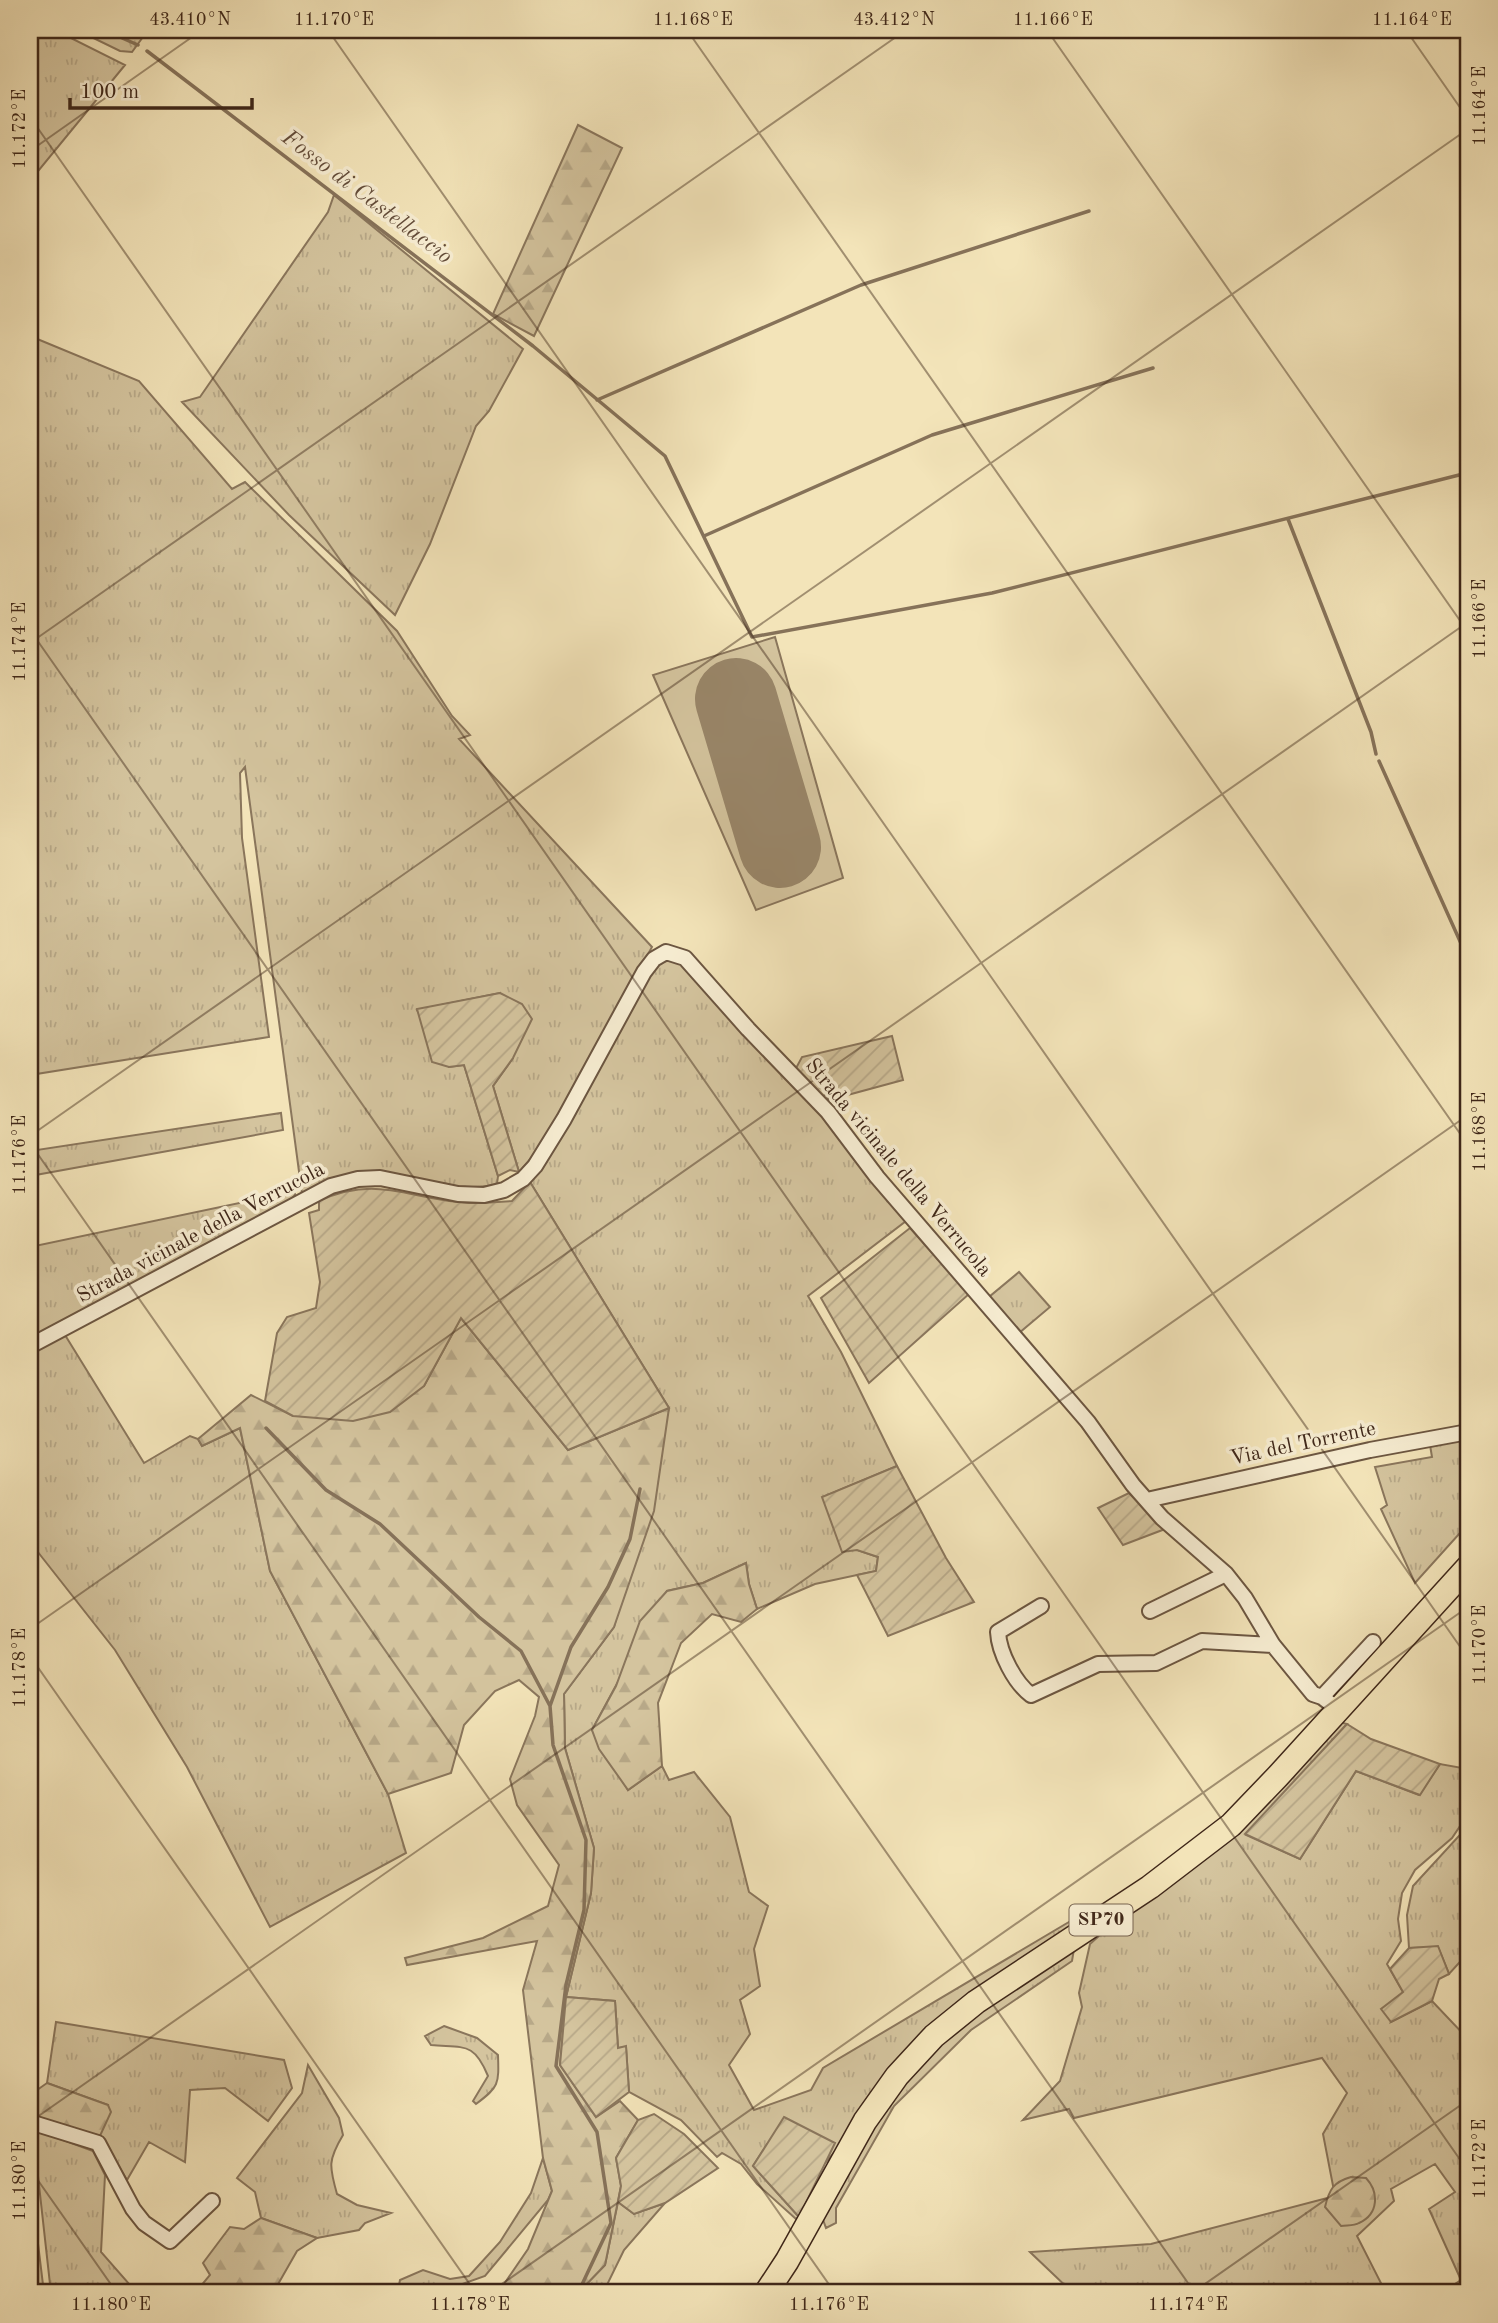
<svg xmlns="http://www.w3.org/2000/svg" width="1498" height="2323" viewBox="0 0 1498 2323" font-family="'Old Standard TT',serif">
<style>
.grass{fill:url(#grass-tufts);stroke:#8a765c;stroke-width:2}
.forest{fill:url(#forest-firs);stroke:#8a765c;stroke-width:2}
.garden{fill:url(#garden-furrows);stroke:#8a765c;stroke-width:2}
.pitch{fill:#d4c49e;stroke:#8a765c;stroke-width:2}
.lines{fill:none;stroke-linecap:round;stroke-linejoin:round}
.stream{stroke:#867259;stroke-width:3.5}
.runway{stroke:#998669;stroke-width:82}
.minor-casing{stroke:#6c5641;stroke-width:18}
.primary-casing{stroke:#3f2719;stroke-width:26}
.minor{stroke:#f7edd2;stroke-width:14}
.primary{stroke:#f3e4b9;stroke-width:23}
.ticks{fill:none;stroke:#3f2719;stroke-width:2;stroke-opacity:0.45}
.labels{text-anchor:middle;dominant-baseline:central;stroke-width:7;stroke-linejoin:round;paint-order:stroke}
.shield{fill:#f7edd2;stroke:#766250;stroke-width:2}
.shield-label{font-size:19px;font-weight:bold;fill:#3f2719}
.street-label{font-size:21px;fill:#3f2719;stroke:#f7edd2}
.water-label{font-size:23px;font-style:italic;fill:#634c39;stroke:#f7edd2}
.neatline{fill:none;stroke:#3f2719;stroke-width:2.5}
.ticks-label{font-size:18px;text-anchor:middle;fill:#3f2719}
</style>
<defs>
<pattern id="grass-tufts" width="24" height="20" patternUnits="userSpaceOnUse" patternTransform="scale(1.75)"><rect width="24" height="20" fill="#d4c49e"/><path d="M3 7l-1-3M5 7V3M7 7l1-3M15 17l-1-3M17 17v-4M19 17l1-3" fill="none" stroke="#b7a888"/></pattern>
<pattern id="forest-firs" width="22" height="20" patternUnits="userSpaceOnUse" patternTransform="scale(1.75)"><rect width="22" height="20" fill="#d4c49e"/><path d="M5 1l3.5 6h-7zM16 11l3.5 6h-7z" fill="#b7a888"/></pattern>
<pattern id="garden-furrows" width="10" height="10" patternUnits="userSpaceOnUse" patternTransform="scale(1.75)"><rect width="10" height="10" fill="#d4c49e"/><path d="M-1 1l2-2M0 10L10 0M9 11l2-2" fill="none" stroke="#b7a888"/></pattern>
</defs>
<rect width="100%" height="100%" fill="#f3e4b9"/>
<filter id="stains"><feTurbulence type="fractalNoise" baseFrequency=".00286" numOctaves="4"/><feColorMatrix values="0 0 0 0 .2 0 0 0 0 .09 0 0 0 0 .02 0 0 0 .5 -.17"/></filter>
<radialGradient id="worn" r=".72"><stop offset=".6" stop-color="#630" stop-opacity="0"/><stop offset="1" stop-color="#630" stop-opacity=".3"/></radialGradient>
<path class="grass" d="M 30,30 L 55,30 L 125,65 L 30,181 Z
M 77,30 L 148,30 L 132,52 L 120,51 Z
M 334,195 L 523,349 L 489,411 L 476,426 L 430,544 L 395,615 L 289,515 L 182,402 L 200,397 L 328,212 Z
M 30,336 L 139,381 L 232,489 L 245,482 L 397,631 L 452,716 L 470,735 L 459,739 L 652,947 L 540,1148 L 519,1172 L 493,1086 L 513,1058 L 500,993 L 417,1010 L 449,1067 L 464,1065 L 498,1176 L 497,1184 C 457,1195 415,1173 374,1172 C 349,1171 324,1185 302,1194 L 245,767 L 240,773 L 242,838 L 269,1037 L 30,1075 Z
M 674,960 L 687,968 L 809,1100 L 906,1221 L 808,1296 L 841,1352 L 897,1466 L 823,1497 L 857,1550 L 878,1557 L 876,1571 L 815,1584 L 757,1609 L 749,1584 L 746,1563 L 703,1583 L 667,1591 L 592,1730 L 628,1790 L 662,1766 L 669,1780 L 694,1772 L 730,1817 L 749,1892 L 768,1906 L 754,1949 L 760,1986 L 740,2000 L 750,2034 L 729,2065 L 754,2110 L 811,2090 L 823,2068 L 1074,1919 L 1069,1932 L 972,1995 L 825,2163 L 834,2143 L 768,2143 L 753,2166 L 799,2217 L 796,2219 L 757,2184 L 741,2164 L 722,2153 L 717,2157 L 681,2120 L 629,2092 L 626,2047 L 618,2048 L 615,2001 L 566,1997 L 591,1893 L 594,1848 L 565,1748 L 564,1694 L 614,1627 L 669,1408 L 530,1182 L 567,1127 L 647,976 L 660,962 Z
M 281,1113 L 283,1130 L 30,1176 L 30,1151 Z
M 293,1180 L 295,1195 L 287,1204 L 30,1340 L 30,1247 L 282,1194 Z
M 1019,1272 L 1050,1307 L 1019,1333 L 989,1297 Z
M 65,1335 L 144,1463 L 190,1436 L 198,1439 L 202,1446 L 240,1428 L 270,1571 L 388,1794 L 406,1853 L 270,1927 L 187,1767 L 115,1650 L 30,1542 L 30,1353 Z
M 1468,1437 L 1468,1524 L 1415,1583 L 1381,1509 L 1387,1505 L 1375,1467 L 1432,1457 L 1430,1445 Z
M 1339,1722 L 1347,1724 L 1246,1835 L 1300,1859 L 1356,1771 L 1419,1795 L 1440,1764 L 1468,1769 L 1468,1814 L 1452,1838 L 1415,1870 L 1402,1893 L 1398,1919 L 1401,1941 L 1387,1964 L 1403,1992 L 1391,2022 L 1432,2001 L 1468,2039 L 1468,2293 L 1441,2293 L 1461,2280 L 1429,2209 L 1455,2192 L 1435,2164 L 1391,2189 L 1394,2201 L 1357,2236 L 1386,2293 L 1073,2293 L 1030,2252 L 1151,2244 L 1335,2196 L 1323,2134 L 1347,2093 L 1322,2058 L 1074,2118 L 1069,2109 L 1023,2120 L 1060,2081 L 1082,2007 L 1079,1993 L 1090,1944 Z
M 1468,1826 L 1468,1953 L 1449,1974 L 1438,1947 L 1409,1948 L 1407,1915 L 1413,1886 Z
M 1074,1949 L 1072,1961 L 971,2030 L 894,2106 L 836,2208 L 836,2223 L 826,2228 L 821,2214 L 851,2161 L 916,2067 L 967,2019 Z
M 56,2022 L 284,2060 L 292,2088 L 268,2121 L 225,2088 L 190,2090 L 185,2162 L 149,2142 L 127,2180 L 107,2147 L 99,2138 L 108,2105 L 47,2083 Z
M 444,2026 L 477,2038 L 498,2055 C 499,2084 499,2087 476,2104 L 473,2101 L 488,2076 C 474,2042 465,2048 431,2045 L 425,2036 Z
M 308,2065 L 339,2118 L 343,2135 C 328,2160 329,2166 337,2194 L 357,2205 L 391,2213 L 365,2223 L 359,2230 L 317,2238 L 261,2218 L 255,2192 L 237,2178 L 302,2093 Z
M 36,2130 L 93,2151 L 105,2175 L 101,2252 L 137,2293 L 51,2293 L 34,2140 Z
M 543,2158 L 552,2191 L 548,2200 L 485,2276 L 454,2287 L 399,2285 L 400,2280 L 423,2270 L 450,2279 L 469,2276 L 500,2242 L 531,2193 Z
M 30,2178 L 44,2293 L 30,2293 Z
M 618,2202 L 634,2214 L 665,2203 L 624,2250 L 603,2293 L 578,2293 L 605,2265 Z"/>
<path class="forest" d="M 578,125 L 622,148 L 534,336 L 493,314 Z
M 461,1318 L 568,1450 L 669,1408 L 654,1511 L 614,1627 L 564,1694 L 565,1748 L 594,1848 L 591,1893 L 566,1997 L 560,2065 L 596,2117 L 620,2101 L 638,2120 L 616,2158 L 621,2186 L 605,2265 L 578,2293 L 498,2293 L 528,2249 L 552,2191 L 543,2158 L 523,1990 L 537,1941 L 407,1965 L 405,1958 L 483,1938 L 548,1906 L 559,1865 L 517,1805 L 510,1779 L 535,1716 L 539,1697 L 519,1680 L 495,1691 L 464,1725 L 451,1773 L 388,1794 L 270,1571 L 240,1428 L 202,1446 L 198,1439 L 251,1395 L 293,1416 L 424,1386 Z
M 746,1563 L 749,1584 L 757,1609 L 741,1622 L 712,1614 L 681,1643 L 658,1703 L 662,1766 L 628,1790 L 599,1749 L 592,1730 L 616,1686 L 640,1621 L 667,1591 L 703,1583 Z
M 47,2083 L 108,2105 L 111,2112 L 99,2138 L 30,2117 L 30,2095 Z
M 1351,2177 L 1366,2178 C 1379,2192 1379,2214 1359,2223 C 1354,2226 1347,2225 1341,2226 L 1325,2207 C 1329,2190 1333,2182 1351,2177 Z
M 261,2218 L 317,2238 L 297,2251 L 273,2293 L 195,2293 L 210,2275 L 203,2263 L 230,2227 L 244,2229 Z"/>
<path class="garden" d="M 500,993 L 522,1004 L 532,1019 L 513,1058 L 493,1086 L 519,1172 L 510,1170 L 498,1176 L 464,1065 L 449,1067 L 432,1062 L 417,1009 Z
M 892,1036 L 903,1080 L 829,1100 L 826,1095 L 820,1097 L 795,1070 L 802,1057 Z
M 530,1182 L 669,1408 L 568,1450 L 461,1318 L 424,1386 L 390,1412 L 353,1421 L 293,1416 L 265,1401 L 277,1333 L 287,1317 L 316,1308 L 320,1282 L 309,1213 L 319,1210 L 319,1201 C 378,1174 410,1200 469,1203 C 483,1203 498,1202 512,1201 Z
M 910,1228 L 969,1294 L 869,1383 L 821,1298 Z
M 897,1466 L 946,1558 L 974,1602 L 888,1636 L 857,1575 L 876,1571 L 878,1557 L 857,1550 L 842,1552 L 822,1497 Z
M 1129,1493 L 1165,1529 L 1123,1545 L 1098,1508 Z
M 1347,1724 L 1371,1739 L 1440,1764 L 1420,1795 L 1356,1771 L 1300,1859 L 1245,1834 Z
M 1438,1946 L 1449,1974 L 1439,1979 L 1432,2001 L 1391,2022 L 1381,2009 L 1403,1992 L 1390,1969 L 1409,1948 Z
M 566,1997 L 615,2001 L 618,2048 L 626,2046 L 629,2092 L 596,2117 L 560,2065 Z
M 654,2114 L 684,2134 L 718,2168 L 665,2203 L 634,2214 L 618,2202 L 621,2186 L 616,2158 L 638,2120 Z
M 784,2117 L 835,2143 L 799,2217 L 753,2166 Z"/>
<path class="pitch" d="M 775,637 L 843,878 L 756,910 L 653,675 Z"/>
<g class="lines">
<path class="stream" d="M 104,30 L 138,45
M 147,51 L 533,346 L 665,456 L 752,637 L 992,593 L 1463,474
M 597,400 L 861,285 L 1089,211
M 1288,519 L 1371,732 L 1376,754
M 704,536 L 932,435 L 1153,368
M 1379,761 L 1468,959
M 266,1428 L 326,1490 L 380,1524 L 479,1617 L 521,1651 L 550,1706
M 578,2293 L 611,2223 L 597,2132 L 556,2066 L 566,1985 L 584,1910 L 586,1840 L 553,1745 L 550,1706 L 571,1647 L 608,1587 L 630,1539 L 640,1489"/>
<path class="runway" d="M 736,699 L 780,847"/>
<defs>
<path id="minor" d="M 30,1346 L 331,1186 L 358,1179 L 380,1178 L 458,1194 L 484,1195 L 504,1190 L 523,1179 L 535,1166 L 564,1119 L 644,972 L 654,959 L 666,952 L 685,958 L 748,1029 L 828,1112 L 877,1177 L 1088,1422 L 1133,1485 L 1162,1518 L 1226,1574 L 1245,1598 L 1273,1645 L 1313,1694 L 1322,1697 L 1339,1710
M 1147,1500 L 1370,1450 L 1468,1432
M 1041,1606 L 998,1632 C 999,1653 1015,1683 1031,1695 L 1098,1664 L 1156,1663 L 1202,1641 L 1273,1645
M 1150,1611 L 1226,1574
M 1322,1697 L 1373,1642
M 30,2122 L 98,2143 L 133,2209 L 144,2223 L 170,2241 L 212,2201"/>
<path id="primary" d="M 766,2293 L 787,2261 L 865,2121 L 897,2076 L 934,2036 L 976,2002 L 1150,1887 L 1231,1825 L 1278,1776 L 1468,1567"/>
</defs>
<use href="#minor" class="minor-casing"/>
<use href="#primary" class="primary-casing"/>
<use href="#minor" class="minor"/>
<use href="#primary" class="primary"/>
</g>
<path class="ticks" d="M 328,30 L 1468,1658M 687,30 L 1468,1145M 1047,30 L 1468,632M 1406,30 L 1468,119M 30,117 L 1468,2171M 30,151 L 202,30M 30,630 L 1195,2293M 30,643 L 906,30M 30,1136 L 1468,129M 30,1143 L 835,2293M 30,1629 L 1468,622M 30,1656 L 476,2293M 30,2122 L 1468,1115M 30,2169 L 117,2293M 489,2293 L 1468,1607M 1192,2293 L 1468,2100"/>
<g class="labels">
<rect class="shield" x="1069.5" y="1904.5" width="63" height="31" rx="5"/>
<g class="shield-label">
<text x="1101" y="1920">SP70</text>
</g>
<g class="street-label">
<text transform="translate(898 1168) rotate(50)">Strada vicinale della Verrucola</text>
<text transform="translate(201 1233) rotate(-28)">Strada vicinale della Verrucola</text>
<text transform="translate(1303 1444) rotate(-12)">Via del Torrente</text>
</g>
<g class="water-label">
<text transform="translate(367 197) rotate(37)">Fosso di Castellaccio</text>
</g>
</g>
<rect width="1498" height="2323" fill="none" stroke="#f3e4b9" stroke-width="77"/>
<path d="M70 98v10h182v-10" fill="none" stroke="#3f2719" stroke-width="3.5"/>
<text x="80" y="98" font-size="21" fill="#3f2719" stroke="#f7edd2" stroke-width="5" paint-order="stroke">100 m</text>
<rect x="38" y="38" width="1422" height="2246" class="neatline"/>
<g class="ticks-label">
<text x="190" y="25">43.410°N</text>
<text x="334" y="25">11.170°E</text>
<text x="693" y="25">11.168°E</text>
<text x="894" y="25">43.412°N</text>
<text x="1053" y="25">11.166°E</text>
<text x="1412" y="25">11.164°E</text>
<text transform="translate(1479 106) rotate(-90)" y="6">11.164°E</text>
<text transform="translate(19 129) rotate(-90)" y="6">11.172°E</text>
<text transform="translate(1479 619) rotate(-90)" y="6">11.166°E</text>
<text transform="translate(19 642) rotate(-90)" y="6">11.174°E</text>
<text transform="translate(1479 1132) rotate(-90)" y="6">11.168°E</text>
<text transform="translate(19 1155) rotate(-90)" y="6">11.176°E</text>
<text transform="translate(1479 1645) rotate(-90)" y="6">11.170°E</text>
<text transform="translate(19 1668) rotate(-90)" y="6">11.178°E</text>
<text transform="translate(1479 2159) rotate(-90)" y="6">11.172°E</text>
<text transform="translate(19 2181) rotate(-90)" y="6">11.180°E</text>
<text x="111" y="2310">11.180°E</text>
<text x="470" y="2310">11.178°E</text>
<text x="829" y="2310">11.176°E</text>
<text x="1188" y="2310">11.174°E</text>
</g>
<rect width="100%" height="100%" filter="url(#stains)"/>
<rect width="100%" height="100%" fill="url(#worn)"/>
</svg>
